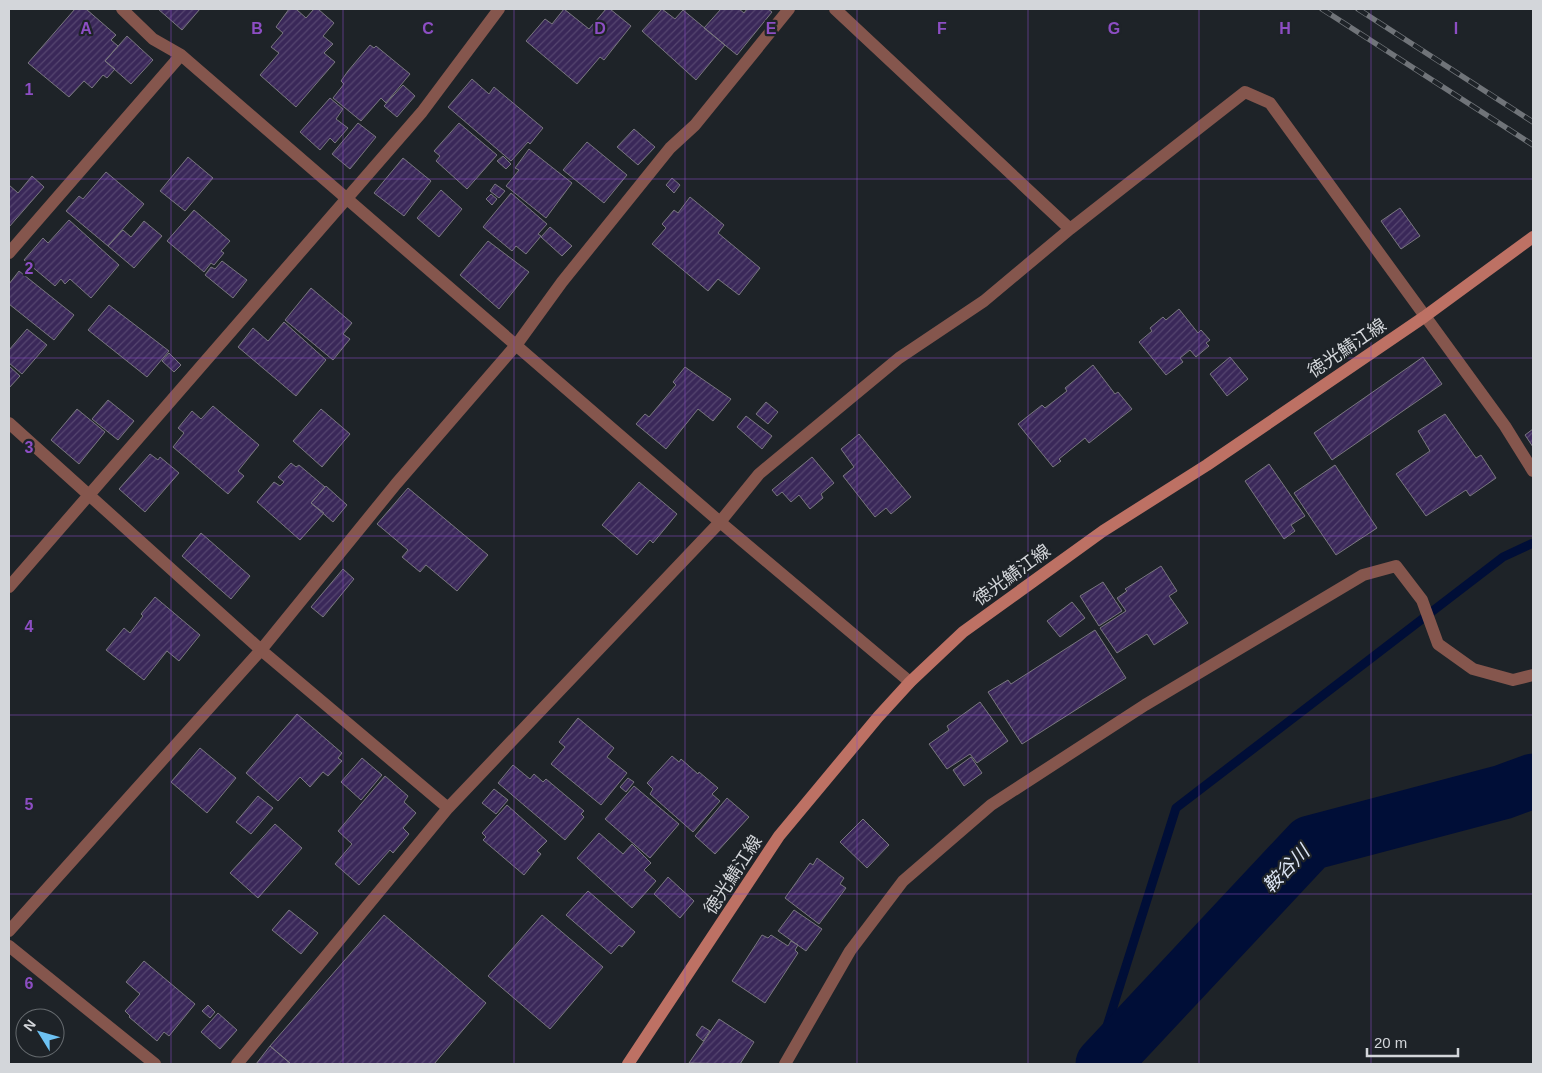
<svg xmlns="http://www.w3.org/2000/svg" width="1542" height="1073" viewBox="0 0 1542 1073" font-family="Helvetica,'Noto Sans JP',sans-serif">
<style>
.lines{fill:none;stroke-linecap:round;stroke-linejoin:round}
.stream{stroke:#000e37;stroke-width:9}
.river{stroke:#000e37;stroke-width:55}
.building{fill:url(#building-hatch);stroke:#79777f}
.street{stroke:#85564d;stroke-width:12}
.secondary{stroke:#bd7164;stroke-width:12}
.rail-casing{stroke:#707479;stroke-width:5.5}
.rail{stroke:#1e2328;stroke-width:4;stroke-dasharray:11;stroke-linecap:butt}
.grid{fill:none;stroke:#8d4ec4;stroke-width:1;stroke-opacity:0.55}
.labels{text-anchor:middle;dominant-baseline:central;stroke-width:4.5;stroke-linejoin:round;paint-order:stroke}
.street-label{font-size:18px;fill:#d3d6da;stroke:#1e2328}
.water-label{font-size:19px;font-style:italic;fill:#dce5f4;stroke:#1e2328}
.grid-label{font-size:16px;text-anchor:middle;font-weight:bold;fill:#8d4ec4;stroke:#1e2328;stroke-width:4.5;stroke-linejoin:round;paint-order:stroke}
</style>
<defs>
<pattern id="building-hatch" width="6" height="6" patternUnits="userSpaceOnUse" patternTransform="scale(1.25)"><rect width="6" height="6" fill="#3a2859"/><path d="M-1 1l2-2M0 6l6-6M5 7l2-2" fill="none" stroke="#564670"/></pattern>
</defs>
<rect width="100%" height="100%" fill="#1e2328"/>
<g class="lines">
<path class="stream" d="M 1095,1064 L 1176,808 L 1503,557 L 1533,543"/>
<path class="river" d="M 1103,1064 L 1310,843 L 1503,792 L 1533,781"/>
</g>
<path class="building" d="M 75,9 L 86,9 L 116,35 L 111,40 L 118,46 L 105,61 L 115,69 L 107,78 L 103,75 L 92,88 L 84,81 L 69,97 L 28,63 Z
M 158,9 L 200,9 L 182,30 Z
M 289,9 L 296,9 L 306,18 L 314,9 L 318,9 L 334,23 L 323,36 L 333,44 L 324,53 L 335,62 L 296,107 L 260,75 L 279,53 L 271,47 L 283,33 L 276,27 Z
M 564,9 L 589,29 L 606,9 L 610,9 L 631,26 L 604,60 L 600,57 L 577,84 L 526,41 L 545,19 L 552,24 Z
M 662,9 L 675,19 L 683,10 L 725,45 L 696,80 L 642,31 Z
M 721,9 L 739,9 L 744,13 L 747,9 L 768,9 L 772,12 L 737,55 L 704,28 Z
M 127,36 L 153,60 L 131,84 L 105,61 Z
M 370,45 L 374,48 L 376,46 L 410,74 L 386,103 L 381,98 L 361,121 L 333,98 L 344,84 L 341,81 L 348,71 Z
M 472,79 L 489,94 L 494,87 L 543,128 L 530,144 L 528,142 L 511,161 L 448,107 Z
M 403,85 L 415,96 L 397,117 L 384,106 Z
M 330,98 L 343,109 L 336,119 L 348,128 L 335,143 L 330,138 L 320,150 L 300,132 Z
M 358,123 L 376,137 L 350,169 L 332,154 Z
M 459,123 L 497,155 L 467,189 L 436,161 L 440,156 L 434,151 Z
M 634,129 L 655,147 L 638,165 L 617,147 Z
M 587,142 L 627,175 L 604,203 L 563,170 Z
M 529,149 L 572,183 L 546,218 L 506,186 L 519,170 L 515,168 Z
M 503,156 L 511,164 L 506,169 L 497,161 Z
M 188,157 L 213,178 L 185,211 L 160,191 Z
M 403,158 L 431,181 L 404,216 L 374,193 Z
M 106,172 L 144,204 L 108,246 L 66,211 L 79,196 L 83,199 Z
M 32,176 L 44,187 L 9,227 L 9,185 L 18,193 Z
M 672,178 L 680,185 L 674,193 L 666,185 Z
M 495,184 L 505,191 L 499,198 L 490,191 Z
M 441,190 L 462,209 L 439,237 L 417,218 Z
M 511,193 L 547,224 L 538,234 L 541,236 L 526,254 L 516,246 L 512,251 L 483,227 Z
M 491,194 L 497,199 L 492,205 L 486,199 Z
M 690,197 L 724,225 L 718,233 L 760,268 L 739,295 L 718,279 L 708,291 L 652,244 L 666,228 L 662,224 L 674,210 L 678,213 Z
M 1400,208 L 1420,236 L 1401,249 L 1381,221 Z
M 194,210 L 230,241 L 221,251 L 224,253 L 214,265 L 211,263 L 204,272 L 167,241 Z
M 69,220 L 119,265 L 91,298 L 70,279 L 65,284 L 61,279 L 55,286 L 24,260 L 43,238 L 48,243 Z
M 144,221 L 162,236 L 134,268 L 108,246 L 123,230 L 131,237 Z
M 550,227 L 572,246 L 562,256 L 541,237 Z
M 488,241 L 529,272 L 499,309 L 460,275 Z
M 222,261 L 247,280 L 233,298 L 205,275 L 211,267 L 215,269 Z
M 19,271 L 74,315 L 54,340 L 9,304 L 9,284 Z
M 311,288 L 352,323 L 343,334 L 350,339 L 333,360 L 285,320 Z
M 109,305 L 169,351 L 147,377 L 88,330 Z
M 1179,309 L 1198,333 L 1201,330 L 1210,340 L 1206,343 L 1209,346 L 1196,357 L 1190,350 L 1180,358 L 1183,362 L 1166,375 L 1139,342 L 1152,331 L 1150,328 L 1163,317 L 1166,320 Z
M 284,322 L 326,360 L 296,396 L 238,347 L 253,328 L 268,341 Z
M 27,329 L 47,345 L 22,374 L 9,363 L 9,350 Z
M 169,353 L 181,365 L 174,372 L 162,361 Z
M 1230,357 L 1248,379 L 1227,396 L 1210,374 Z
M 1423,357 L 1442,384 L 1332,460 L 1314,433 Z
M 1093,365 L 1115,394 L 1118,392 L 1132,409 L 1089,443 L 1085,438 L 1059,459 L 1061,461 L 1053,467 L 1018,424 L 1042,405 L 1045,408 L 1067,391 L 1065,388 Z
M 9,366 L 20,376 L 9,388 Z
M 685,367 L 731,399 L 713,421 L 698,409 L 666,449 L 636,424 L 645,414 L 649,417 L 676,385 L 673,382 Z
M 108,400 L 134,421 L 118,440 L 92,419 Z
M 766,402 L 778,412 L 768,424 L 756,414 Z
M 213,406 L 259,445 L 238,471 L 244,476 L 228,494 L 173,447 L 184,433 L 178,428 L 192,411 L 201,419 Z
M 77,409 L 105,432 L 79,464 L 51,440 Z
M 321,409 L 350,434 L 322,467 L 293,441 Z
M 1445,414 L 1476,458 L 1481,455 L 1496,478 L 1470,496 L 1466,490 L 1426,516 L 1396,474 L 1430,451 L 1418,431 Z
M 746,416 L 772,436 L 762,449 L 737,427 Z
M 1533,429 L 1533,447 L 1525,435 Z
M 859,434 L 911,497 L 891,514 L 886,508 L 875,517 L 843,476 L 854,467 L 841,449 Z
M 150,454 L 158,460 L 160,457 L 179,473 L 145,512 L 119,489 Z
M 812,457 L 834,483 L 821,494 L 823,498 L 810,509 L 799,495 L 791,502 L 782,492 L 777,496 L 772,490 Z
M 291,463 L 296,467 L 299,465 L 325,487 L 311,503 L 324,513 L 300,540 L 257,502 L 274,482 L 280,486 L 284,482 L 278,477 Z
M 1269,464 L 1305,516 L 1291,525 L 1295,531 L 1284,539 L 1245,481 Z
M 1335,465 L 1377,528 L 1336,555 L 1294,493 Z
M 639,482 L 677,514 L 653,543 L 650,540 L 637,555 L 602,525 Z
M 326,486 L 347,505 L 333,522 L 311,503 Z
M 408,488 L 488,555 L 457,591 L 426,565 L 420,572 L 402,557 L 408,550 L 377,524 Z
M 201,533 L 250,576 L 231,599 L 182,556 Z
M 1161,566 L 1177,591 L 1169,596 L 1188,623 L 1154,645 L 1147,634 L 1117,653 L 1100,628 L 1126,611 L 1117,598 L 1127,591 L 1125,589 Z
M 343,569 L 354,579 L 323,617 L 311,607 Z
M 1103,582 L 1122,611 L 1099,626 L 1080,596 Z
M 155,597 L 200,635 L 179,661 L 167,651 L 144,680 L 106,650 L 124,628 L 130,633 L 143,616 L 141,614 Z
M 1072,602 L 1085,618 L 1060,637 L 1047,621 Z
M 1095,630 L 1126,678 L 1022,744 L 988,692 L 1008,680 L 1011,684 Z
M 980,702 L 1008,741 L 977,763 L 970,754 L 947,769 L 929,744 L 949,730 L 947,726 Z
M 297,714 L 342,753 L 338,758 L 342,761 L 328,776 L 323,772 L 310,787 L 300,777 L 278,801 L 246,773 Z
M 578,718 L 614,748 L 607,757 L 627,773 L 601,805 L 551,764 L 565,747 L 559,742 Z
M 200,748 L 236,778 L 207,813 L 171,782 Z
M 672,756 L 679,762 L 681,759 L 698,774 L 699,772 L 718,788 L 712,794 L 720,801 L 693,832 L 650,794 L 653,789 L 647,783 Z
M 971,757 L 982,773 L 964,786 L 953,770 Z
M 362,758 L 382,775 L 361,800 L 341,782 Z
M 513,765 L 530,779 L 534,774 L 543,782 L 546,779 L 584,811 L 581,814 L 584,817 L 565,840 L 498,783 Z
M 385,776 L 408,796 L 404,802 L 416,813 L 403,828 L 409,834 L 393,853 L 390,850 L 359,885 L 335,864 L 352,844 L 338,831 Z
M 628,778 L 634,782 L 626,792 L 620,787 Z
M 634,786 L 679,824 L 650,858 L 605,819 Z
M 494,789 L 508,800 L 496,814 L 482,803 Z
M 258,796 L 273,808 L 251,834 L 236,822 Z
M 727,798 L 749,817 L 715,854 L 695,836 Z
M 507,805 L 547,841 L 537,851 L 541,854 L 524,875 L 483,840 L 486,837 L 482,833 Z
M 863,819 L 889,845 L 867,868 L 840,842 Z
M 275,824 L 302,848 L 258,898 L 230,873 Z
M 599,833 L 623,854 L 632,844 L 651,863 L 644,870 L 656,881 L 632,908 L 577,858 Z
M 817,858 L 844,878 L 840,884 L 846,888 L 819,924 L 785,898 L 810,863 L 813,865 Z
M 668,877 L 694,901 L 680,918 L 654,894 Z
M 588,891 L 635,932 L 622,947 L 619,945 L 611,954 L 566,915 Z
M 289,910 L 318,933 L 301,954 L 272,930 Z
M 794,910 L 822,929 L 806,951 L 778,931 Z
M 384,915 L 486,1003 L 434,1064 L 291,1064 L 270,1046 Z
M 542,915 L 603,967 L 550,1029 L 488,976 Z
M 762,935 L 768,938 L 771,935 L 788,946 L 791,941 L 798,945 L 795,950 L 798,953 L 765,1003 L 732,981 Z
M 144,961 L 195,1004 L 169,1036 L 164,1032 L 157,1041 L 129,1017 L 130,1016 L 125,1011 L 140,994 L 126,982 Z
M 208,1005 L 215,1012 L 210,1018 L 202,1011 Z
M 218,1013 L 237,1030 L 220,1049 L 201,1032 Z
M 719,1019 L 754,1042 L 740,1064 L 689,1063 Z
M 702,1026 L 710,1031 L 703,1041 L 696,1035 Z
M 270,1046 L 291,1064 L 256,1064 Z"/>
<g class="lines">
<path class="street" d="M 122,9 L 153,39 L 181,55 L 720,522 L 910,682
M 835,9 L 1070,229
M 9,253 L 181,55
M 9,423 L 261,650 L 448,808
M 9,587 L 422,112 L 499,9
M 9,931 L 261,650 L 396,484 L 517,344 L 562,282 L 670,148 L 695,125 L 789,9
M 9,946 L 155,1064
M 237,1064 L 448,808 L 720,522 L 759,474 L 899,358 L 984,301 L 1070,229 L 1245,92 L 1270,103 L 1505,426 L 1533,471
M 785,1064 L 850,951 L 903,881 L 991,805 L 1145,705 L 1363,575 L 1396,566 L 1422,600 L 1438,644 L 1473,669 L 1513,680 L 1533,675"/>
<path class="secondary" d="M 628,1064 L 779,836 L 878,717 L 910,682 L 963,632 L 1103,531 L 1207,465 L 1424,317 L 1533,237"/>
<defs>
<path id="rail" d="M 1322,9 L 1533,145
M 1358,9 L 1533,122"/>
</defs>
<use href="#rail" class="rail-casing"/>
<use href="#rail" class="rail"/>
</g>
<path class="grid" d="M 171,9 L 171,1064M 343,9 L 343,1064M 514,9 L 514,1064M 685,9 L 685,1064M 857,9 L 857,1064M 1028,9 L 1028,1064M 1199,9 L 1199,1064M 1371,9 L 1371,1064M 9,179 L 1533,179M 9,358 L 1533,358M 9,536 L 1533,536M 9,715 L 1533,715M 9,894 L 1533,894"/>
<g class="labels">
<g class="street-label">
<text transform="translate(1347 348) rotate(-34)">徳光鯖江線</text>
<text transform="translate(1012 575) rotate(-36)">徳光鯖江線</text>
<text transform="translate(733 875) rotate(-57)">徳光鯖江線</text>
</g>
<g class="water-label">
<text transform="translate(1286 869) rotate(-46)">鞍谷川</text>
</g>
</g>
<g class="grid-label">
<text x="86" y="34">A</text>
<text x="257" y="34">B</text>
<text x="428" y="34">C</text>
<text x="600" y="34">D</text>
<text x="771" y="34">E</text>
<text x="942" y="34">F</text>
<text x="1114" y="34">G</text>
<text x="1285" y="34">H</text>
<text x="1456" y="34">I</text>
<text x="29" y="95">1</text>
<text x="29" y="274">2</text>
<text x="29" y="453">3</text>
<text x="29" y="632">4</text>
<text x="29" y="810">5</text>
<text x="29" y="989">6</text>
</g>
<rect width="1542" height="1073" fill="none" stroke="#d3d6da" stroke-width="20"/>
<g transform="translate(40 1033) rotate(307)"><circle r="24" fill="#1e2328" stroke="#666b6f"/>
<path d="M0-4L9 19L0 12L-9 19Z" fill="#6dc2f3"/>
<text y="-8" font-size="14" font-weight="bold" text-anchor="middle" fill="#d3d6da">N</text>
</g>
<path d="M1367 1048v8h91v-8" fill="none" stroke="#d3d6da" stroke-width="2.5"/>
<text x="1374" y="1048" font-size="15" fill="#d3d6da" stroke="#1e2328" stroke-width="4" paint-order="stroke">20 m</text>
</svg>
